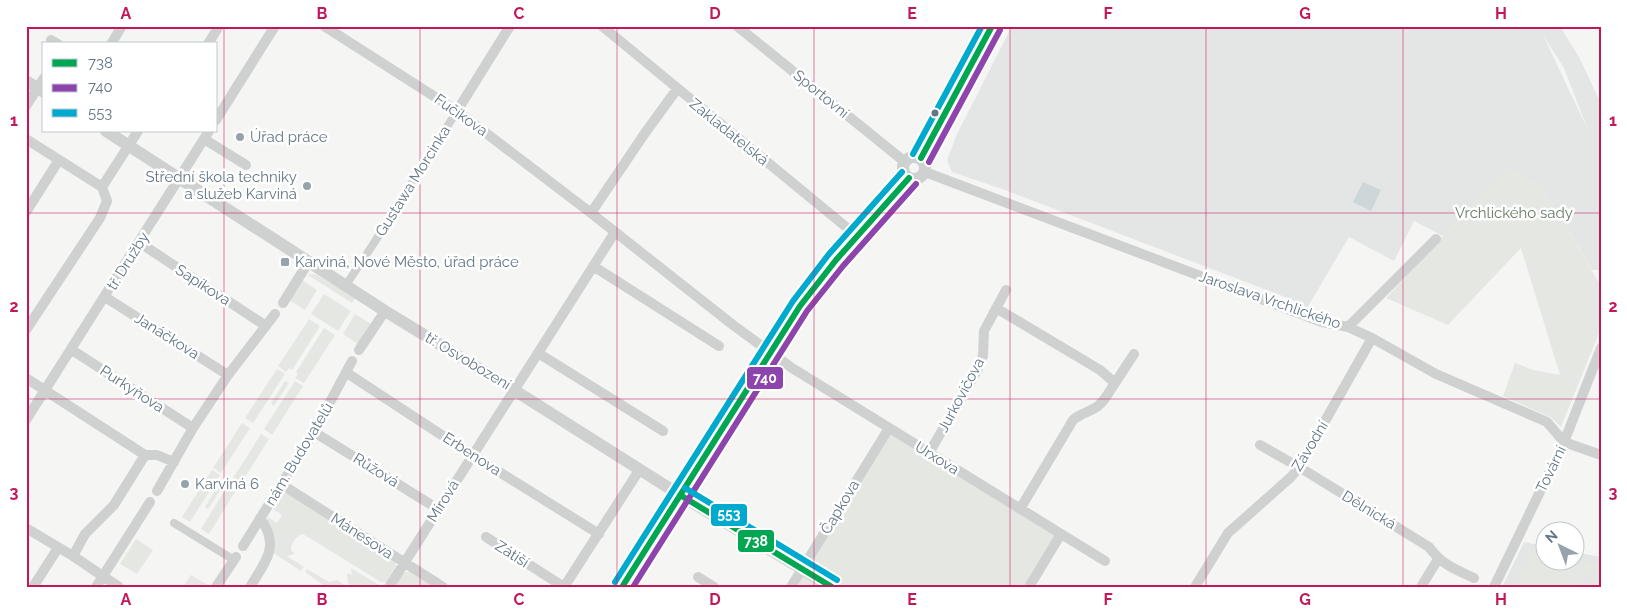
<svg xmlns="http://www.w3.org/2000/svg" width="1627" height="613" viewBox="0 0 1627 613" font-family="Raleway,sans-serif">
<style>
.built{fill:#e4e5e5;fill-rule:evenodd}
.green{fill:#e5e8e2}
.water{fill:#cdd6d8}
.lines{fill:none;stroke-linecap:round;stroke-linejoin:round}
.pedestrian{stroke:#cfd0d0;stroke-width:8}
.minor{stroke:#cfd0d0;stroke-width:10}
.tertiary{stroke:#cfd0d0;stroke-width:12}
.bus-1-casing{stroke:#fff;stroke-width:10}
.bus-2-casing{stroke:#fff;stroke-width:10}
.bus-3-casing{stroke:#fff;stroke-width:10}
.bus-1{stroke:#00a651;stroke-width:6}
.bus-2{stroke:#8e44ad;stroke-width:6}
.bus-3{stroke:#00a9ce;stroke-width:6}
.grid{fill:none;stroke:#c2185b;stroke-width:1;stroke-opacity:0.55}
.bus-dot{fill:#647785;stroke:#fff;stroke-width:2}
.poi-dot{fill:#97a3ac;stroke:#fff;stroke-width:2}
.labels{text-anchor:middle;dominant-baseline:central;stroke-width:5;stroke-linejoin:round;paint-order:stroke}
.street-label{font-size:15px;fill:#647785;stroke:#fff}
.poi-label{font-size:15px;fill:#647785;stroke:#fff;text-anchor:start}
.park-label{font-size:15px;fill:#697c63;stroke:#fff}
.line-badge{stroke:#fff;stroke-width:2}
.badge-label{font-size:14px;text-anchor:middle;font-weight:bold;fill:#fff}
.neatline{fill:none;stroke:#c2185b;stroke-width:2}
.grid-label{font-size:16px;text-anchor:middle;font-weight:bold;fill:#c2185b}
</style>
<rect width="100%" height="100%" fill="#f5f5f4"/>
<path class="built" d="M 1012,26 L 1560,26 L 1580,59 L 1601,104 L 1601,270 L 1592,270 L 1545,191 L 1509,168 L 1443,236 L 1414,221 L 1394,261 L 1349,237 L 1307,308 L 1293,300 L 1005,190 L 952,172 L 947,160 L 957,134 ZM 1543,35 L 1564,68 L 1588,130 Z
M 1524,542 L 1544,546 L 1544,560 L 1574,560 L 1575,552 L 1601,557 L 1601,587 L 1502,587 Z"/>
<path class="green" d="M 1509,168 L 1545,191 L 1601,286 L 1601,328 L 1561,427 L 1552,418 L 1503,396 L 1515,363 L 1533,370 L 1560,375 L 1521,248 L 1448,325 L 1386,298 L 1443,236 Z
M 313,274 L 317,275 L 355,298 L 352,303 L 308,275 Z
M 302,280 L 317,290 L 305,310 L 289,300 Z
M 324,294 L 351,311 L 338,331 L 311,314 Z
M 355,314 L 371,324 L 358,344 L 343,334 Z
M 309,319 L 320,326 L 292,370 L 289,368 L 286,372 L 278,366 Z
M 324,328 L 335,335 L 304,383 L 295,378 L 298,374 L 296,372 Z
M 277,369 L 285,374 L 253,423 L 245,418 Z
M 285,381 L 289,383 L 274,406 L 271,403 Z
M 295,381 L 303,386 L 272,435 L 264,429 Z
M 242,423 L 250,428 L 221,473 L 213,468 Z
M 261,434 L 269,439 L 240,485 L 232,480 Z
M 890,434 L 1057,536 L 1026,587 L 797,587 Z
M 212,470 L 220,475 L 190,522 L 182,517 Z
M 220,482 L 224,485 L 208,509 L 205,507 Z
M 230,482 L 238,487 L 209,534 L 201,529 Z
M 286,493 L 289,493 L 395,562 L 396,565 L 386,582 L 381,582 L 303,534 C 296,536 291,543 291,550 L 295,554 L 287,556 L 304,567 L 301,571 L 273,553 L 267,521 L 268,517 L 277,523 L 282,515 L 273,509 L 282,495 Z
M 136,539 L 153,550 L 137,574 L 120,564 Z
M 1536,547 L 1544,552 L 1544,560 L 1561,561 L 1578,570 L 1569,587 L 1514,587 Z
M 1586,561 L 1589,563 L 1589,565 L 1601,563 L 1601,568 C 1588,569 1583,576 1577,587 L 1572,587 Z
M 351,568 L 379,585 L 380,587 L 355,587 L 348,583 L 347,575 L 348,573 L 352,575 Z
M 307,569 L 329,582 L 337,580 L 347,587 L 326,587 L 305,572 Z
M 1595,570 L 1601,573 L 1601,587 L 1585,587 Z
M 410,571 L 438,587 L 394,587 L 403,573 Z
M 191,575 L 208,585 L 207,587 L 183,587 Z"/>
<path class="water" d="M 1363,182 L 1381,190 L 1371,211 L 1353,202 Z"/>
<g class="lines">
<path class="pedestrian" d="M 346,285 L 372,246 L 457,111
M 174,523 L 234,560"/>
<path class="minor" d="M 324,26 L 457,111 L 591,213 L 733,325 L 792,368 L 1105,561
M 602,26 L 857,236
M 737,26 L 905,162
M 51,40 L 58,44
M 111,44 L 122,26
M 208,44 L 219,26
M 26,106 L 44,78
M 457,111 L 510,26
M 216,120 L 275,26
M 26,139 L 102,187
M 204,139 L 246,165
M 925,172 L 1322,322 L 1348,327 L 1372,338 L 1436,374 L 1547,422 L 1564,442 L 1601,455
M 102,187 L 138,131
M 26,212 L 59,160
M 591,213 L 645,133 L 677,89
M 140,243 L 266,326
M 593,266 L 719,346
M 105,297 L 228,375
M 283,303 L 309,261
M 996,308 L 1100,370 L 1115,383 C 1110,390 1105,401 1098,406 C 1090,412 1081,413 1073,420 L 1020,509
M 1348,327 L 1436,239
M 26,330 L 100,218 L 107,201 L 102,187
M 72,350 L 193,428
M 359,350 L 385,311
M 538,353 L 663,431
M 347,373 L 472,455 L 599,534
M 26,378 L 145,455
M 1115,383 L 1134,354
M 26,420 L 209,131
M 314,432 L 438,509
M 1260,445 L 1299,467 L 1429,547 C 1442,565 1455,569 1474,578
M 929,453 L 977,371 L 983,356 L 984,331 L 1006,290
M 145,455 L 157,455 L 174,462
M 281,484 L 443,587
M 157,491 L 193,428 L 228,375 L 275,314
M 26,528 L 73,556 L 119,587
M 486,537 L 564,587
M 243,546 L 314,432 L 352,361
M 73,556 L 85,534 L 114,505 L 145,455
M 698,577 L 714,587
M 33,587 L 58,548
M 96,587 L 150,502
M 216,587 L 236,557
M 250,587 C 265,562 281,546 260,518
M 389,587 L 615,232
M 564,587 L 640,469
M 791,587 L 889,428
M 1029,587 L 1061,534
M 1195,587 L 1228,533 L 1291,477 L 1299,467 L 1372,338
M 1421,587 L 1438,559
M 1494,587 L 1564,442 L 1601,348"/>
<path class="tertiary" d="M 26,81 L 44,92
M 106,131 L 385,311 L 514,390 L 680,495 L 832,587
M903 168a11 11 0 1 1 22 0a11 11 0 1 1-22 0Z
M 921,158 L 992,26
M 622,587 L 800,306 L 836,260 L 909,178"/>
<defs>
<path id="bus-1" d="M 921,158 L 992,26
M 680,495 L 832,587
M 622,587 L 800,306 L 836,260 L 909,178"/>
<path id="bus-2" d="M 929,162 L 1000,30
M 633,587 L 807,311 L 843,266 L 916,184"/>
<path id="bus-3" d="M 913,154 L 982,26
M 685,488 L 837,580
M 615,582 L 793,301 L 829,254 L 902,172"/>
</defs>
<use href="#bus-1" class="bus-1-casing"/>
<use href="#bus-2" class="bus-2-casing"/>
<use href="#bus-3" class="bus-3-casing"/>
<use href="#bus-1" class="bus-1"/>
<use href="#bus-2" class="bus-2"/>
<use href="#bus-3" class="bus-3"/>
</g>
<path class="grid" d="M 224,26 L 224,587M 420,26 L 420,587M 617,26 L 617,587M 814,26 L 814,587M 1010,26 L 1010,587M 1206,26 L 1206,587M 1403,26 L 1403,587M 26,213 L 1601,213M 26,399 L 1601,399"/>
<circle class="bus-dot" cx="935" cy="113" r="4.5"/>
<g class="poi-dot">
<circle cx="240" cy="137" r="5"/>
<circle cx="307" cy="186" r="5"/>
<rect x="280" y="257" width="10" height="10" rx="2.5"/>
<circle cx="185" cy="484" r="5"/>
</g>
<g class="labels">
<g class="street-label">
<text transform="translate(821 94) rotate(39)">Sportovní</text>
<text transform="translate(461 115) rotate(35)">Fučíkova</text>
<text transform="translate(729 132) rotate(39)">Zakladatelská</text>
<text transform="translate(413 181) rotate(-58)">Gustawa Morcinka</text>
<text transform="translate(128 261) rotate(-58)">tř. Družby</text>
<text transform="translate(203 285) rotate(33)">Sapíkova</text>
<text transform="translate(1270 300) rotate(19)">Jaroslava Vrchlického</text>
<text transform="translate(167 336) rotate(32)">Janáčkova</text>
<text transform="translate(468 361) rotate(31)">tř. Osvobození</text>
<text transform="translate(132 389) rotate(33)">Purkyňova</text>
<text transform="translate(961 395) rotate(-62)">Jurkovičova</text>
<text transform="translate(1310 446) rotate(-59)">Závodní</text>
<text transform="translate(299 454) rotate(-59)">nám. Budovatelů</text>
<text transform="translate(472 454) rotate(33)">Erbenova</text>
<text transform="translate(937 458) rotate(32)">Urxova</text>
<text transform="translate(1551 469) rotate(-64)">Tovární</text>
<text transform="translate(376 470) rotate(32)">Růžová</text>
<text transform="translate(443 501) rotate(-58)">Mírová</text>
<text transform="translate(840 507) rotate(-59)">Čapkova</text>
<text transform="translate(1369 510) rotate(31)">Dělnická</text>
<text transform="translate(362 536) rotate(33)">Mánesova</text>
<text transform="translate(512 554) rotate(32)">Zátiší</text>
</g>
<g class="poi-label">
<text x="250" y="137">Úřad práce</text>
<text x="297" y="177" text-anchor="end">Střední škola techniky<tspan x="297" dy="17">a služeb Karviná</tspan></text>
<text x="295" y="262">Karviná, Nové Město, úřad práce</text>
<text x="195" y="484">Karviná 6</text>
</g>
<g class="park-label">
<text x="1514" y="213">Vrchlického sady</text>
</g>
</g>
<g class="line-badge">
<rect x="746" y="366" width="38" height="24" rx="5" fill="#8e44ad"/>
<rect x="710" y="503" width="38" height="24" rx="5" fill="#00a9ce"/>
<rect x="737" y="529" width="38" height="24" rx="5" fill="#00a651"/>
</g>
<g class="badge-label">
<text x="765" y="383">740</text>
<text x="729" y="519">553</text>
<text x="756" y="546">738</text>
</g>
<rect width="1627" height="613" fill="none" stroke="#ffffff" stroke-width="55"/>
<rect x="42" y="42" width="175" height="90" fill="#ffffff" stroke="#c1c9ce"/>
<rect x="52" y="59" width="25" height="8" fill="#00a651" stroke="#c1c9ce"/>
<text x="88" y="68" font-size="15" fill="#647785">738</text>
<rect x="52" y="84" width="25" height="8" fill="#8e44ad" stroke="#c1c9ce"/>
<text x="88" y="92" font-size="15" fill="#647785">740</text>
<rect x="52" y="109" width="25" height="8" fill="#00a9ce" stroke="#c1c9ce"/>
<text x="88" y="118" font-size="15" fill="#647785">553</text>
<g transform="translate(1560 546) rotate(318)"><circle r="24" fill="#ffffff" stroke="#c1c9ce"/>
<path d="M0-4L9 19L0 12L-9 19Z" fill="#97a3ac"/>
<text y="-8" font-size="14" font-weight="bold" text-anchor="middle" fill="#647785">N</text>
</g>
<rect x="28" y="28" width="1572" height="558" class="neatline"/>
<g class="grid-label">
<text x="126" y="19">A</text>
<text x="322" y="19">B</text>
<text x="519" y="19">C</text>
<text x="715" y="19">D</text>
<text x="912" y="19">E</text>
<text x="1108" y="19">F</text>
<text x="1305" y="19">G</text>
<text x="1501" y="19">H</text>
<text x="14" y="126">1</text>
<text x="1613" y="126">1</text>
<text x="14" y="312">2</text>
<text x="1613" y="312">2</text>
<text x="14" y="498">3</text>
<text x="1613" y="498">3</text>
<text x="126" y="605">A</text>
<text x="322" y="605">B</text>
<text x="519" y="605">C</text>
<text x="715" y="605">D</text>
<text x="912" y="605">E</text>
<text x="1108" y="605">F</text>
<text x="1305" y="605">G</text>
<text x="1501" y="605">H</text>
</g>
</svg>
